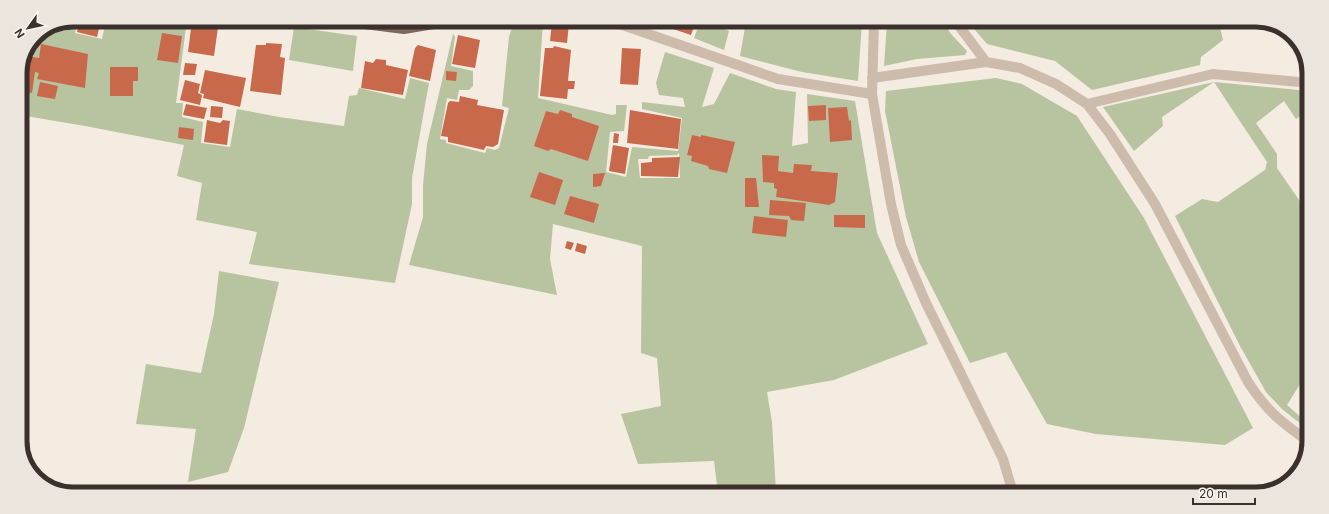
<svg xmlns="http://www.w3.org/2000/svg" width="1329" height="514" viewBox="0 0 1329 514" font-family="Inter,sans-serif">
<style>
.green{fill:#b8c4a0;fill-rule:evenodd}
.building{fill:#c8694b}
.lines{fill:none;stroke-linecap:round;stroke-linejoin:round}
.minor{stroke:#cdbbac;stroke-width:10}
.major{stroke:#7d675c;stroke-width:10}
.rim{fill:none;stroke:#3b302b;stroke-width:5}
</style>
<rect width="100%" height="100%" fill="#f4ebe1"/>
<path class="green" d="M 106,20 L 187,20 L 176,103 L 183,103 L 182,117 L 203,122 L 201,143 L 230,147 L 237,109 L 279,117 L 344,126 L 349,96 L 357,95 L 359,88 L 405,99 L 410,78 L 429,83 L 412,178 L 412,204 L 395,283 L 249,264 L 257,232 L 196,220 L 202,183 L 177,176 L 184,145 L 85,126 L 20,115 L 20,70 L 36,35 L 49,30 L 57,32 L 58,26 L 63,24 L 76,28 L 75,33 L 102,39 Z
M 526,21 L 543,21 L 538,98 L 612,115 L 616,114 L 616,105 L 627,105 L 624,131 L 610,132 L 606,172 L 626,177 L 632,147 L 678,151 L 682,118 L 642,109 L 642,102 L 685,107 L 683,98 L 659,95 L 656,83 L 665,52 L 714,68 L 702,107 L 714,104 L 730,73 L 776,89 L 796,92 L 792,146 L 808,143 L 807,94 L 855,101 L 877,233 L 928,344 L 834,380 L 767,392 L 772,422 L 776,493 L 718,493 L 714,461 L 638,464 L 621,414 L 661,406 L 657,358 L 641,353 L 642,246 L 553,224 L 550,259 L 557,295 L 409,265 L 423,217 L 423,185 L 427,144 L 453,34 L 455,37 L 451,66 L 473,71 L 473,86 L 469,90 L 459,90 L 457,100 L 447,98 L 440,139 L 446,140 L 446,143 L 485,153 L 487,148 L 495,150 L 499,148 L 509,108 L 502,106 L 509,37 L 513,24 ZM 679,153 L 680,178 L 640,178 L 638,159 L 648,159 L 649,156 L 677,155 Z
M 700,22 L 707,22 L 729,31 L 724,50 L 694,38 Z
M 746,22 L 862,22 L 858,81 L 802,72 L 740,56 Z
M 887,22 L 943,22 L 951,34 L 967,51 L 965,55 L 917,59 L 884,66 Z
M 968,22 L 1219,23 L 1223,40 L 1201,57 L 1200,65 L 1092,90 L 1055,61 L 987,44 Z
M 294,27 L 357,36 L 353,71 L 289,60 Z
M 996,78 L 1022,84 L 1077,116 L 1144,218 L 1253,428 L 1225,445 L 1096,434 L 1047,424 L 1006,352 L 970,363 L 919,262 L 906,217 L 885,111 L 886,91 Z
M 1214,82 L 1309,91 L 1309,111 L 1296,119 L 1284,101 L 1256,123 L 1277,154 L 1277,168 L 1308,213 L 1307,373 L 1287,405 L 1306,422 L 1306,428 L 1282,409 L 1266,392 L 1240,346 L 1175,216 L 1202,199 L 1218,202 L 1265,170 L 1267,162 L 1214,82 L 1162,117 L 1163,126 L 1134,151 L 1103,107 Z
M 219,271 L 279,282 L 244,428 L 228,472 L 188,482 L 196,429 L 136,424 L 146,364 L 201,373 L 214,314 Z"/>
<path class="building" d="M 80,20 L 101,20 L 97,37 L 77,32 Z
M 189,20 L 219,20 L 214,56 L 188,52 L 192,21 L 189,22 Z
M 662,21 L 696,21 L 691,35 L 661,25 Z
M 552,22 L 569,24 L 567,43 L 550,41 Z
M 721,22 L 737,22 L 736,27 Z
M 162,33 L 182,36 L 178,63 L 157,60 Z
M 458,35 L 480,40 L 475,68 L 452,64 Z
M 266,43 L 282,44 L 280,57 L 285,58 L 281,95 L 250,91 L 256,45 L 266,45 Z
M 41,44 L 88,54 L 85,88 L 37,79 L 39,73 L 35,72 L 32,93 L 20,91 L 20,70 L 26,56 L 39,58 Z
M 418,45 L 436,50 L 430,81 L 409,76 L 415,48 Z
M 554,46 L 571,50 L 568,81 L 575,81 L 574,89 L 568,89 L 567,99 L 540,96 L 545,48 L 553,48 Z
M 622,48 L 641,49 L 638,85 L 620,84 Z
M 376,59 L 386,60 L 386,65 L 408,70 L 403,95 L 361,88 L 365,61 L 373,63 Z
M 185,63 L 197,64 L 195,75 L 183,75 Z
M 110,67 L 138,67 L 138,81 L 133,81 L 133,96 L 110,96 Z
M 205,70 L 246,78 L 240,107 L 203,98 L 204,94 L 200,93 Z
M 446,71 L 457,72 L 456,81 L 446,80 Z
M 185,80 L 200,84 L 198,93 L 202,95 L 200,105 L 180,100 Z
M 40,82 L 58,86 L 55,99 L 37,96 Z
M 460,96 L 478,100 L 477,105 L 504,110 L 498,144 L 493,147 L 486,146 L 484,150 L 448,142 L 448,137 L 441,136 L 448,103 L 450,101 L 459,102 Z
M 186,104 L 207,108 L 204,119 L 183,115 Z
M 826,105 L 826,120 L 809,121 L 808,106 Z
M 211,106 L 223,107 L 222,118 L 210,117 Z
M 847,107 L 849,121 L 851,120 L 852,140 L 830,142 L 828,108 Z
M 560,110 L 572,114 L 572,117 L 599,126 L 588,161 L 551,149 L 548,151 L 534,146 L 546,111 L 558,114 Z
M 630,110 L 681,119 L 678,149 L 627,143 Z
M 207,120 L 220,123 L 223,120 L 230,121 L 227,145 L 204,142 Z
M 179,127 L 194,129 L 193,140 L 178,138 Z
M 614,133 L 619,134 L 618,143 L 613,143 Z
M 692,135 L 701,137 L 701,135 L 735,142 L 727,173 L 709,169 L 708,166 L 691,161 L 692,156 L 687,155 Z
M 613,145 L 629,148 L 625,174 L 609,171 Z
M 762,155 L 779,156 L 778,171 L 793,173 L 794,164 L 812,165 L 811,171 L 838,173 L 835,202 L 829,205 L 776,197 L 777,189 L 774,188 L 774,183 L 763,182 Z
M 680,157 L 678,177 L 641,176 L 641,163 L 652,162 L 652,158 Z
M 539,172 L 563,180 L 555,205 L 530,197 Z
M 605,173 L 601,186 L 593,187 L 593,174 Z
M 745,178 L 756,178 L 759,207 L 745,207 Z
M 570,196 L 599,204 L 594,223 L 564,214 Z
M 770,200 L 806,203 L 804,221 L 791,220 L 789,216 L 769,215 Z
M 834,215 L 865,215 L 865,228 L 834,227 Z
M 754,216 L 788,220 L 786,237 L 752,233 Z
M 567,241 L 574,243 L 571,250 L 565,248 Z
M 577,243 L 587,246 L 585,254 L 575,251 Z"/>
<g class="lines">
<path class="minor" d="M 611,21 L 778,79 L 872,94
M 874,22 L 872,94 L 891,204 L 901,245 L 926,303 L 1003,459 L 1013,493
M 956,22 L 986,62
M 872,78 L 986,62 L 1020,68 L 1056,84 L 1087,104 L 1110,134 L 1155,204 L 1248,382 C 1267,411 1279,420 1306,440
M 1087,104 L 1213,74 L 1309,83"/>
<path class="major" d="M 341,21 L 404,29 L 451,21"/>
</g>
<path d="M0 0H1329V514H0ZM73 27H1256A46 46 0 0 1 1302 73V441A46 46 0 0 1 1256 487H73A46 46 0 0 1 27 441V73A46 46 0 0 1 73 27Z" fill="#ece5de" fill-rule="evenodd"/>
<path class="rim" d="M73 27H1256A46 46 0 0 1 1302 73V441A46 46 0 0 1 1256 487H73A46 46 0 0 1 27 441V73A46 46 0 0 1 73 27Z"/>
<g transform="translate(28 28) rotate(237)" stroke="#fbf5ee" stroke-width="3" paint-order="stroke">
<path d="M0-3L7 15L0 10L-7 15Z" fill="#3b302b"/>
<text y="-6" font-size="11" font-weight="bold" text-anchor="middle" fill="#3b302b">N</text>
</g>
<path d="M1193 498v6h62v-6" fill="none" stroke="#3b302b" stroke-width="2"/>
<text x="1199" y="498" font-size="12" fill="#3b302b" stroke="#fbf5ee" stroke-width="3" paint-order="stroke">20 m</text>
</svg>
